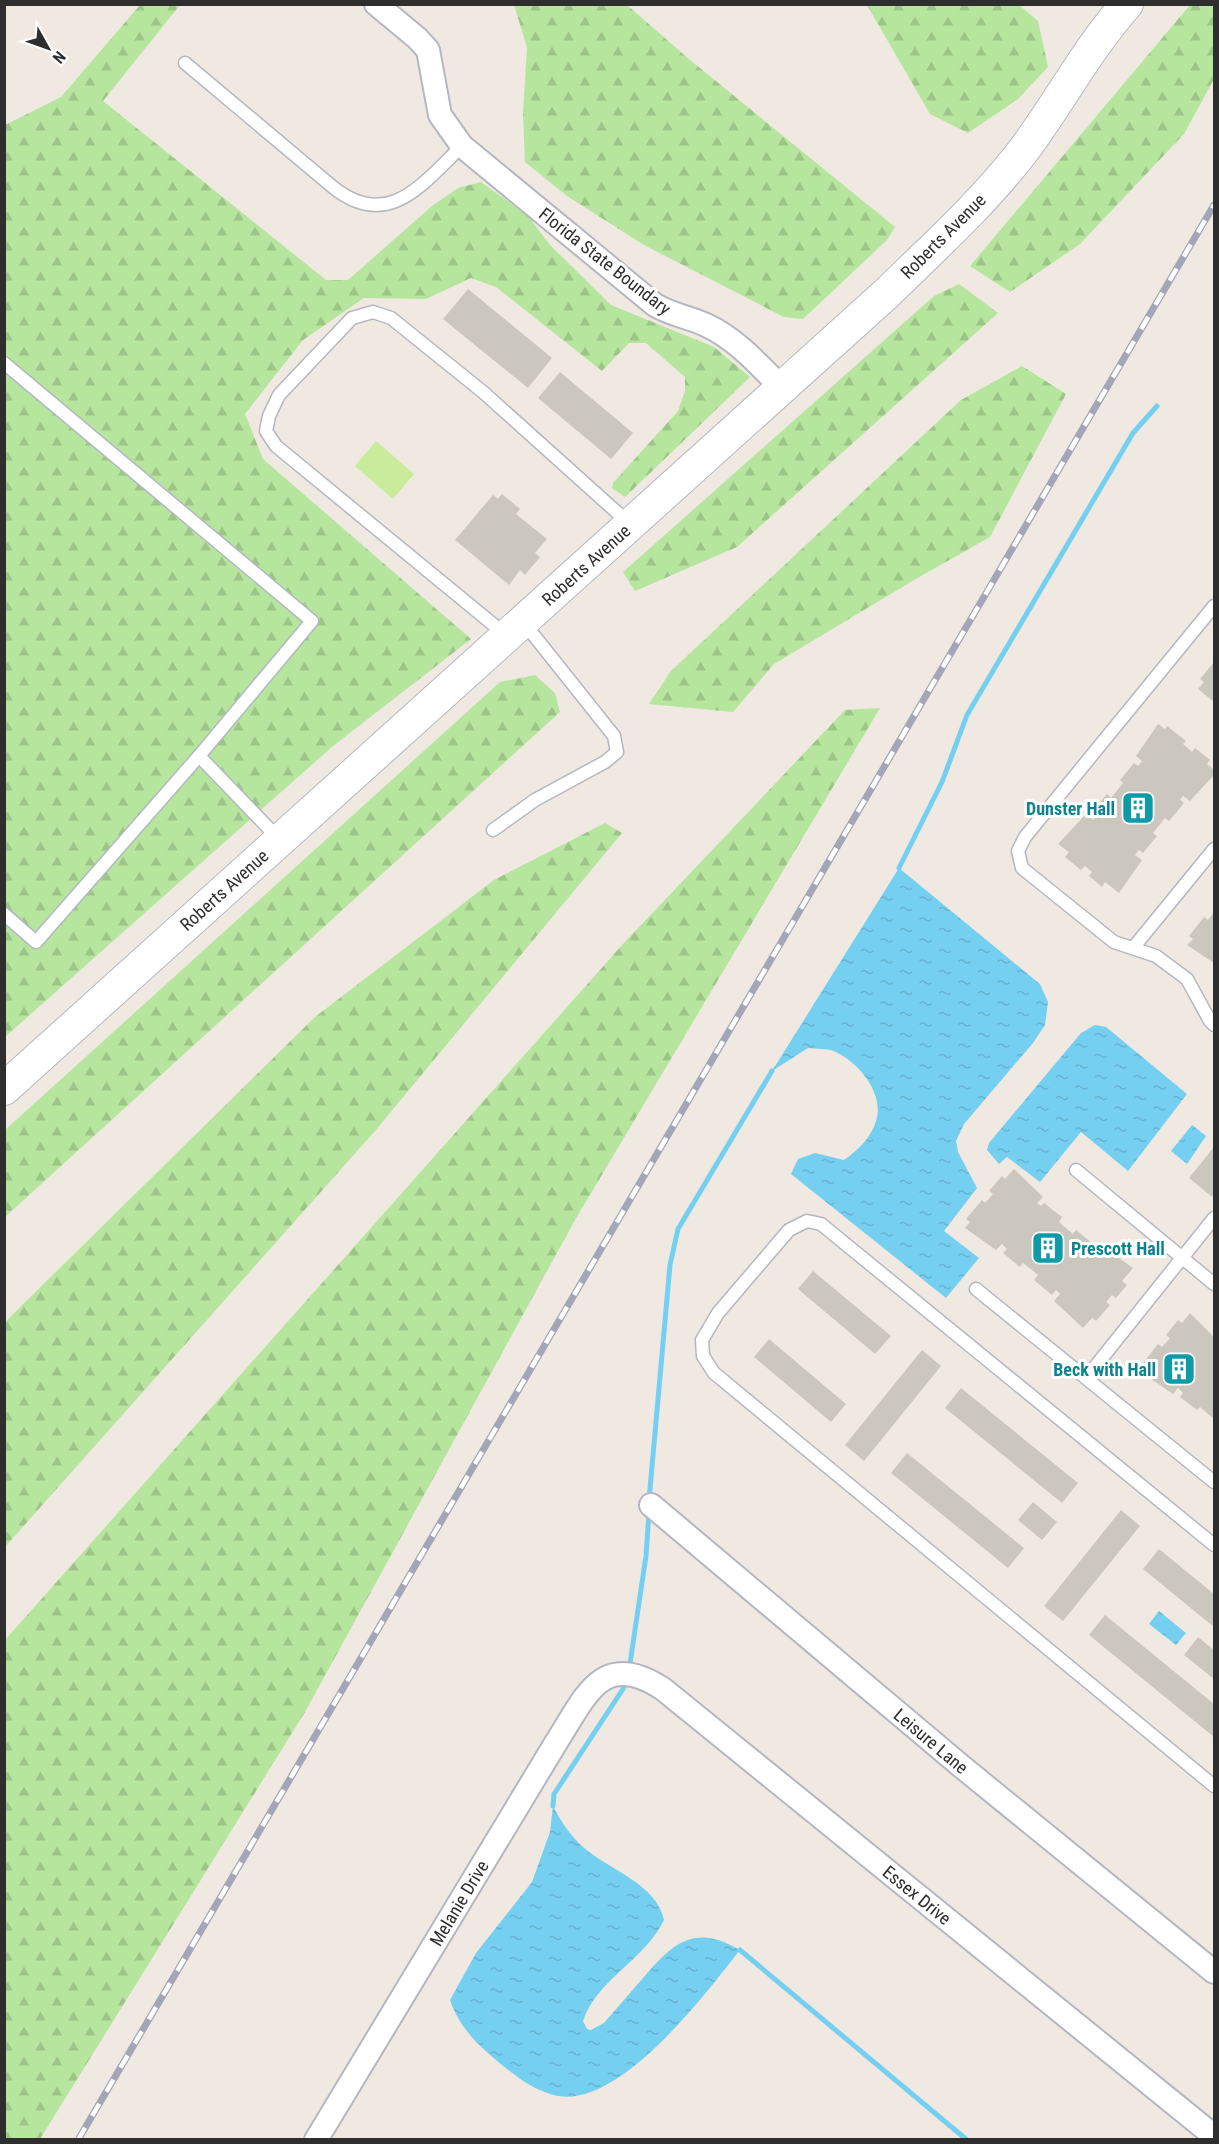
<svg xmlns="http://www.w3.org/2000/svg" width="1219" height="2144" viewBox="0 0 1219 2144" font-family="'Roboto Condensed',sans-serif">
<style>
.forest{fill:url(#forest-firs)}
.pitch{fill:#c9ec9a}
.water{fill:url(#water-ripples)}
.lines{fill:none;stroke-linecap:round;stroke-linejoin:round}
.stream{stroke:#75cff0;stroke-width:5}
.building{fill:#cbc7bf}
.lane-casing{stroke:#b4b7c1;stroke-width:15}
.street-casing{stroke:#b4b7c1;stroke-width:26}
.secondary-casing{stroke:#b4b7c1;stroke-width:34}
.lane{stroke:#fff;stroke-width:12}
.street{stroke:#fff;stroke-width:22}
.secondary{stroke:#fff;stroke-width:32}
.rail-casing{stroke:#a3a6b8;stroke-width:7}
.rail{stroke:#fff;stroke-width:4.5;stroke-dasharray:14;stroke-linecap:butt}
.labels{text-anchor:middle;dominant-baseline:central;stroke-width:6;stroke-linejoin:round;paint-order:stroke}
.street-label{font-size:18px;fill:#2e2e2e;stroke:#fff}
.culture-label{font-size:18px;font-weight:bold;fill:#0d838f;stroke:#fff;text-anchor:end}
</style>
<defs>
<pattern id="forest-firs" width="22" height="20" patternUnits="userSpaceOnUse" patternTransform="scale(1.5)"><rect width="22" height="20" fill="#b6e59e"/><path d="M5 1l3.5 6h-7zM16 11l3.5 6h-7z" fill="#9dc588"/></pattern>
<pattern id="water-ripples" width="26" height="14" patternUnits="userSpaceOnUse" patternTransform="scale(1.5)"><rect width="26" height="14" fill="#75cff0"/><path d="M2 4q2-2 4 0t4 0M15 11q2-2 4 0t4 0" fill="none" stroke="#66b2ce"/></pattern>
</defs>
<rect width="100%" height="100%" fill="#efe9e1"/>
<path class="forest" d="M 140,5 L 180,5 L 103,101 L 326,280 L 348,280 L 432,206 L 458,188 L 481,182 L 528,216 L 550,245 L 611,305 L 714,347 L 750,377 L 625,497 L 612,488 L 613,483 L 678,411 L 685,391 L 685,377 L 646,343 L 629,343 L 602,371 L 496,287 L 471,278 L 426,299 L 364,298 L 303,340 L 245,414 L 263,459 L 471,639 L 333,746 L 5,1037 L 5,125 L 61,97 Z
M 514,5 L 627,5 L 690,60 L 895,227 L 887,240 L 803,319 L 784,317 L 644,245 L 567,196 L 525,162 L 523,114 L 527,47 Z
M 867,5 L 1019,5 L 1038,21 L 1048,67 L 1018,99 L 968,133 L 930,114 Z
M 1190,5 L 1214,5 L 1214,79 L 1184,134 L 1080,244 L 1010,292 L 970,266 Z
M 959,284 L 998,313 L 737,547 L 635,591 L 623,572 L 934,296 Z
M 1022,366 L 1066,394 L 990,537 L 914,580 L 774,664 L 733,712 L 649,704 L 671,671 L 961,400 Z
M 535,675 L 555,693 L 560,712 L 5,1217 L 5,1130 L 500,682 Z
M 880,708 L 575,1220 L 305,1712 L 40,2139 L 5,2139 L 5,1640 L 623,944 L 845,710 Z
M 605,823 L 622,833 L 375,1131 L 5,1547 L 5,1322 L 315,1017 L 494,880 Z"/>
<path class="pitch" d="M 376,441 L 414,474 L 393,499 L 355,466 Z"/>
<path class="water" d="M 899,868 L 1040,984 L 1048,1002 L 1045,1025 L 1033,1043 L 964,1124 L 956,1141 L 958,1152 L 977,1188 L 944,1231 L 979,1258 L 946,1298 L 791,1174 L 798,1159 L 815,1153 L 844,1160 C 858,1150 871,1138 876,1121 C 885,1094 859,1063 836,1052 C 828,1048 816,1049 808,1048 L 772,1071 Z
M 1095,1025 L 1106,1027 L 1187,1094 L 1128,1171 L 1081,1132 L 1040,1182 L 1007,1157 L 999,1164 L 987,1150 L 989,1143 L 1081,1033 Z
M 1192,1125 L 1206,1136 L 1187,1164 L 1171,1151 Z
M 1159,1611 L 1186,1633 L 1176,1645 L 1149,1624 Z
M 553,1806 C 561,1822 570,1835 583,1847 C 609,1870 657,1884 664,1920 C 645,1960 597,1979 583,2021 L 587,2029 L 591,2030 L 604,2023 C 617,2008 630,1993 643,1978 C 673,1943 694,1923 740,1950 C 706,1993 621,2107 558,2096 C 538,2092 522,2081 507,2069 C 481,2048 461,2031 450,2000 L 476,1953 L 532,1882 L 550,1832 Z"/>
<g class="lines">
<path class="stream" d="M 899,868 L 942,782 L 967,715 L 1133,433 L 1157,406
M 649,1500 L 670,1265 L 678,1229 L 772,1071
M 629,1670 L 646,1556 L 649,1512
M 553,1806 L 554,1794 L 623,1689 L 626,1679
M 740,1950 L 967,2140"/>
</g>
<path class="building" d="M 468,289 L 552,358 L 528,388 L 443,319 Z
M 560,372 L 633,433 L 611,459 L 538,398 Z
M 502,494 L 520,509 L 516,514 L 547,539 L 535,553 L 540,557 L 525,575 L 520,570 L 509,585 L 455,540 L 493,495 L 498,499 Z
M 1214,662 L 1214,702 L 1198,689 L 1204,682 L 1200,679 Z
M 1158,724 L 1165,729 L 1167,726 L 1186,741 L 1183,744 L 1192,752 L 1195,748 L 1210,760 L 1207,764 L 1214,770 L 1214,775 L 1190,801 L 1183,796 L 1180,800 L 1184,803 L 1169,821 L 1165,818 L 1153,833 L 1157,836 L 1143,853 L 1139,850 L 1135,855 L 1142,860 L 1119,893 L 1105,882 L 1102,887 L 1089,876 L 1092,872 L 1085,866 L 1081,870 L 1065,857 L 1069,852 L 1058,844 L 1086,814 L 1093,820 L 1096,816 L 1092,812 L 1107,794 L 1111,798 L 1123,783 L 1120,780 L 1134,763 L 1138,766 L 1142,761 L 1136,756 Z
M 1214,912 L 1214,963 L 1187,945 L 1193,939 L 1189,936 L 1204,917 L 1208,920 Z
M 1214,1147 L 1214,1194 L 1212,1197 L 1189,1178 Z
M 1014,1169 L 1043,1197 L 1037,1203 L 1041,1206 L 1044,1203 L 1062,1217 L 1059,1222 L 1073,1234 L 1076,1230 L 1093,1244 L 1090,1248 L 1095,1252 L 1101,1245 L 1133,1268 L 1122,1281 L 1127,1285 L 1116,1298 L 1112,1295 L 1106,1302 L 1110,1305 L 1096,1321 L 1092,1318 L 1083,1328 L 1054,1301 L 1060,1294 L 1056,1290 L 1052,1295 L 1034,1280 L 1038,1275 L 1023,1263 L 1020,1267 L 1003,1253 L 1007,1249 L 1002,1244 L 996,1250 L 965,1228 L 970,1222 L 966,1219 L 982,1200 L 985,1203 L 993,1194 L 989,1191 L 1002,1176 L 1005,1179 Z
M 813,1271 L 891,1336 L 875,1354 L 798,1289 Z
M 1190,1313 L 1214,1337 L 1214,1419 L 1200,1407 L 1197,1410 L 1180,1397 L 1183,1393 L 1178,1388 L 1173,1394 L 1141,1372 L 1146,1366 L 1143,1363 L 1158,1344 L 1162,1347 L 1170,1338 L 1166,1335 L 1178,1320 L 1182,1323 Z
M 769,1339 L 846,1404 L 831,1422 L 754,1357 Z
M 922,1350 L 941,1366 L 864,1461 L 845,1445 Z
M 961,1388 L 1078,1483 L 1062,1503 L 945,1408 Z
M 907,1453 L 1024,1548 L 1008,1568 L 891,1473 Z
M 1033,1502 L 1057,1522 L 1042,1540 L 1018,1520 Z
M 1121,1510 L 1140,1526 L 1063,1621 L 1044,1606 Z
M 1159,1549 L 1214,1594 L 1214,1627 L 1143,1569 Z
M 1105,1615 L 1214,1704 L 1214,1737 L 1089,1635 Z
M 1198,1637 L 1214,1650 L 1214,1679 L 1184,1655 Z"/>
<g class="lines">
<defs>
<path id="lane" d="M 185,63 L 334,188 C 389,231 423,183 462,146
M 4,363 L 312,621 L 199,756 L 36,942 L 4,914
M 1214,606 L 1025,837 L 1018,851 L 1022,868 L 1114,942 L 1156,956 L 1187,979 L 1210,1021 L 1214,1025
M 506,635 L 276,446 L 266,431 L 269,416 L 279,395 L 352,318 L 373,312 L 391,318 L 483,392 L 630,524
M 199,756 L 279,839
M 493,830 L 535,800 L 605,762 L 617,752 L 614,736 L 524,623
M 1133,948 L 1214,849
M 1076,1170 L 1214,1284
M 976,1289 L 1214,1482
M 1086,1378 L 1214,1218
M 1214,1545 L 821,1224 L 807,1221 L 789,1230 L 718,1313 L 702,1340 L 703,1356 L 714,1373 L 1214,1786"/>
<path id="street" d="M 376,4 L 417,38 L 428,50 L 440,115 L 462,146 L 655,305 C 672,315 689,317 706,325 C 735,338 759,365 781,387
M 651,1505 L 961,1766 L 1214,1972
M 316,2140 L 557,1741 C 586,1696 602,1649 663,1689 L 1214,2136"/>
<path id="secondary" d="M 4,1089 L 886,294 C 933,248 983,203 1023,151 C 1059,103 1087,49 1127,4"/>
</defs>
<use href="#lane" class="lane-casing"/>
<use href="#street" class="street-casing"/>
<use href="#secondary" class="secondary-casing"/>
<use href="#lane" class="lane"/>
<use href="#street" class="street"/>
<use href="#secondary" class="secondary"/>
<defs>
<path id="rail" d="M 78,2140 L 1214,205"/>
</defs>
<use href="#rail" class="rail-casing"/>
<use href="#rail" class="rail"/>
</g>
<defs>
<symbol id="building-square" viewBox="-11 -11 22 22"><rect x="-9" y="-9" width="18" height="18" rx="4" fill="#0f9aa8" stroke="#fff"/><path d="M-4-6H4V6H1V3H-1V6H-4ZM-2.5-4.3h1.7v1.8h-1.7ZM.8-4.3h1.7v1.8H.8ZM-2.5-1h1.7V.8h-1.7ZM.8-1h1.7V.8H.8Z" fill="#fff"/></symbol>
</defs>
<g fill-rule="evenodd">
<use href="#building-square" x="1119" y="789" width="38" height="38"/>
<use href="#building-square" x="1029" y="1229" width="38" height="38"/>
<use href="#building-square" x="1160" y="1350" width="38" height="38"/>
</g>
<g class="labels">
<g class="street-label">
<text transform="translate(943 236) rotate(-45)">Roberts Avenue</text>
<text transform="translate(605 261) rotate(38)">Florida State Boundary</text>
<text transform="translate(586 565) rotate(-42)">Roberts Avenue</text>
<text transform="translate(224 890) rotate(-42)">Roberts Avenue</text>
<text transform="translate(931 1741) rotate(40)">Leisure Lane</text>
<text transform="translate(917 1895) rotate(39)">Essex Drive</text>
<text transform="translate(459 1903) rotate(-59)">Melanie Drive</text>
</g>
<g class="culture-label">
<text x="1115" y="808">Dunster Hall</text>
<text x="1071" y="1248" text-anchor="start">Prescott Hall</text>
<text x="1156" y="1369">Beck with Hall</text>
</g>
</g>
<rect width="1219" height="2144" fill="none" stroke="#2e2e2e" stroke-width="12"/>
<g transform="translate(48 48) rotate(130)" stroke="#ffffff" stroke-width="4.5" paint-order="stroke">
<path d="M0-4.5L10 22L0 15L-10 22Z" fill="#2e2e2e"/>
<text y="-9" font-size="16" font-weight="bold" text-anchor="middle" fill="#2e2e2e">N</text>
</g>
</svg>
